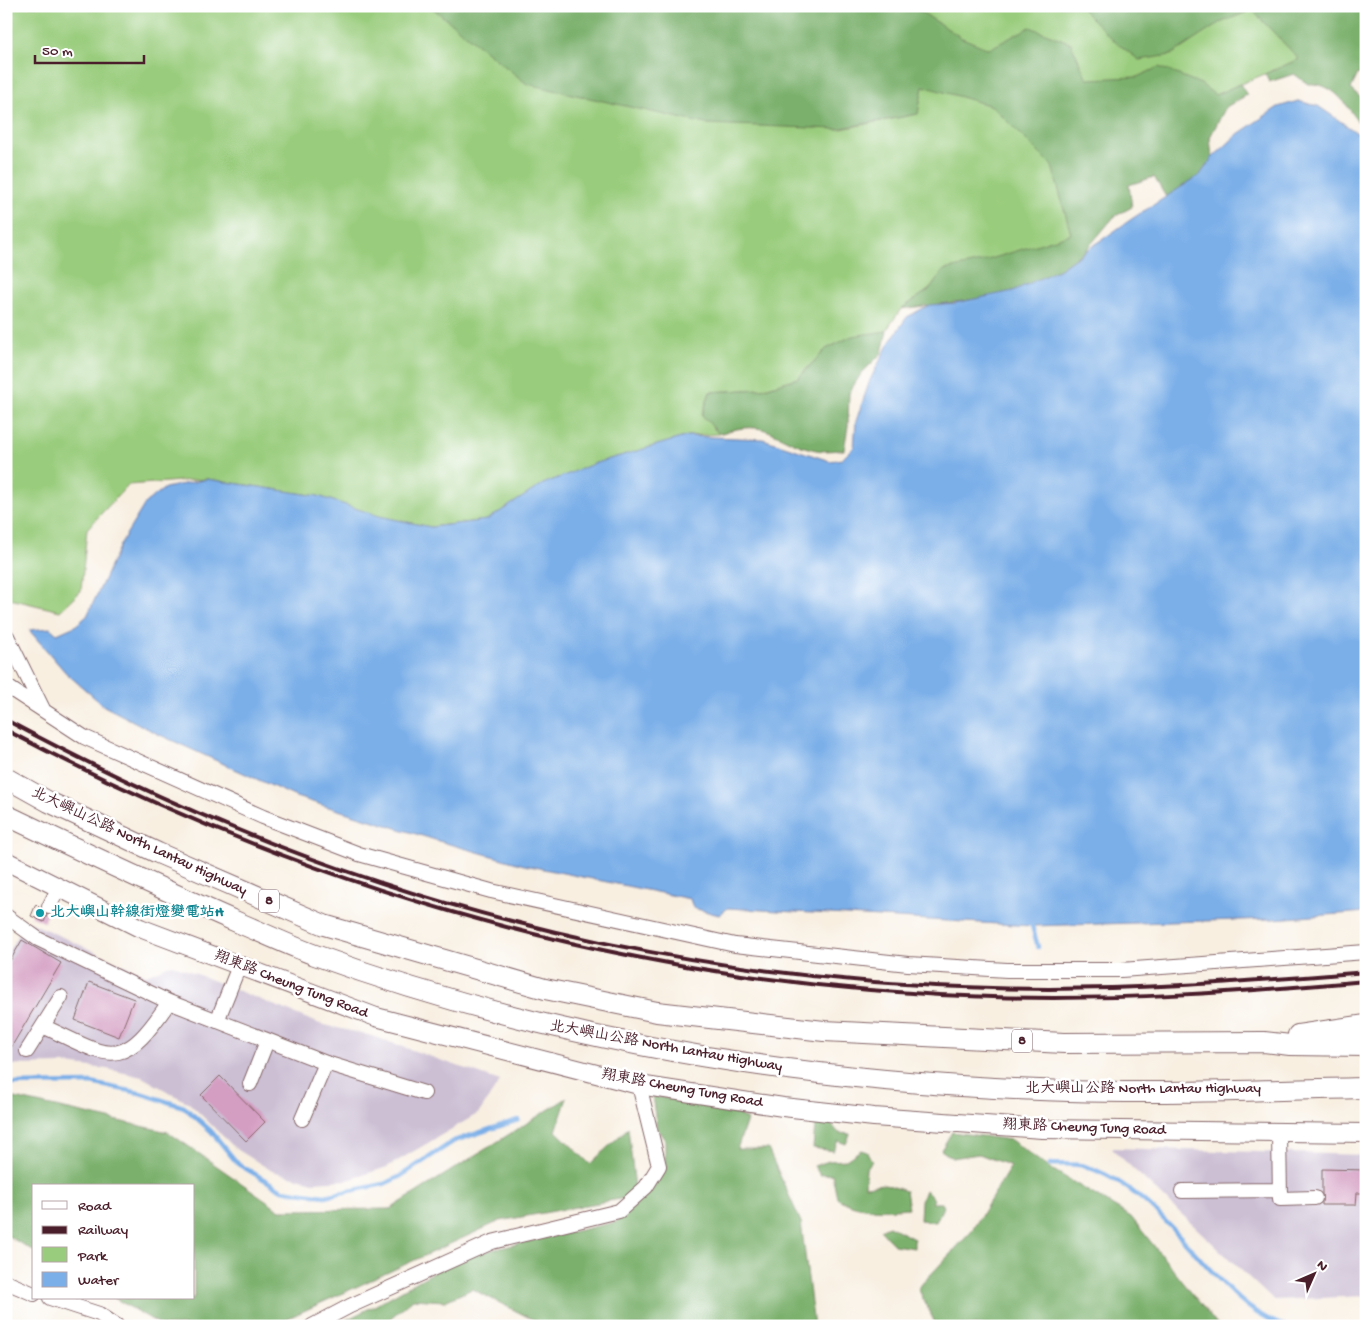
<svg xmlns="http://www.w3.org/2000/svg" width="1372" height="1332" viewBox="0 0 1372 1332" font-family="'Gochi Hand','LXGW WenKai TC',sans-serif">
<style>
.industrial{fill:#ccbfd4}
.green{fill:#99cc7c;stroke:#727654}
.forest{fill:#7ab06c;stroke:#62684c}
.water{fill:#7aafe8;stroke:#62678a}
.lines{fill:none;stroke-linecap:round;stroke-linejoin:round}
.stream{stroke:#7aafe8;stroke-width:4.5}
.building{fill:#d49dc2}
.minor-casing{stroke:#87686b;stroke-width:16}
.major-casing{stroke:#87686b;stroke-width:20}
.highway-casing{stroke:#87686b;stroke-width:22}
.minor{stroke:#fff;stroke-width:14}
.major{stroke:#fff;stroke-width:18}
.highway{stroke:#fff;stroke-width:20}
.rail{stroke:#4a1f2b;stroke-width:4}
.culture-dot{fill:#0f9aa8;stroke:#fff;stroke-width:2}
.labels{text-anchor:middle;dominant-baseline:central;stroke-width:5;stroke-linejoin:round;paint-order:stroke}
.shield{fill:#fff;stroke:#80626b;stroke-width:1}
.shield-label{font-size:14px;font-weight:bold;fill:#4a1f2b}
.street-label{font-size:15px;fill:#4a1f2b;stroke:#fff}
.culture-label{font-size:15px;font-weight:bold;fill:#0d838f;stroke:#fff;text-anchor:start}
</style>
<rect width="100%" height="100%" fill="#fff"/>
<filter id="ink" filterUnits="userSpaceOnUse"><feTurbulence type="fractalNoise" baseFrequency=".02" numOctaves="2"/><feDisplacementMap in="SourceGraphic" scale="10" xChannelSelector="R" yChannelSelector="G"/><feConvolveMatrix kernelMatrix="1 2 1 2 8 2 1 2 1" color-interpolation-filters="sRGB"/></filter>
<filter id="wash" filterUnits="userSpaceOnUse"><feTurbulence type="fractalNoise" baseFrequency=".0096" numOctaves="4" result="noise"/><feDisplacementMap in="SourceGraphic" scale="20" xChannelSelector="R" yChannelSelector="G"/><feGaussianBlur stdDeviation="1.12" result="paint"/><feColorMatrix in="noise" values="0 0 0 0 0 0 0 0 0 0 0 0 0 0 0 0 0 1.4 0 .05"/><feComposite in="paint" operator="in"/></filter>
<g filter="url(#wash)">
<rect width="100%" height="100%" fill="#f8efe1"/>
<path class="industrial" d="M 27,921 L 146,975 L 172,964 L 320,1024 L 372,1036 L 500,1081 L 479,1113 L 387,1167 L 348,1180 L 313,1182 L 272,1171 L 235,1148 L 190,1104 L 142,1077 L 107,1069 L 67,1064 L 6,1065 L 6,955 Z
M 1111,1148 L 1366,1155 L 1366,1296 L 1273,1300 Z"/>
<path class="green" d="M 6,6 L 430,6 L 705,121 L 841,129 L 917,114 L 923,86 L 995,102 L 1055,169 L 1072,238 L 983,266 L 944,270 L 930,289 L 901,309 L 877,344 L 826,349 L 798,378 L 761,389 L 710,392 L 702,415 L 719,434 L 688,436 L 596,463 L 543,484 L 487,520 L 430,527 L 379,516 L 318,496 L 207,479 L 128,485 L 87,529 L 81,591 L 60,611 L 6,598 Z
M 909,6 L 1266,6 L 1300,59 L 1215,95 L 1098,83 L 1001,67 Z"/>
<path class="forest" d="M 430,6 L 912,6 L 962,38 L 989,49 L 1030,27 L 1071,43 L 1087,79 L 1137,77 L 1159,67 L 1201,84 L 1215,95 L 1240,84 L 1247,95 L 1226,107 L 1210,137 L 1212,158 L 1200,175 L 1166,197 L 1154,177 L 1129,185 L 1132,207 L 1114,217 L 1086,250 L 1060,269 L 1033,282 L 1013,291 L 985,298 L 901,309 L 930,289 L 944,270 L 981,262 L 1071,234 L 1052,166 L 992,106 L 923,86 L 918,114 L 837,129 L 706,124 L 527,84 Z
M 1079,6 L 1366,6 L 1366,77 L 1358,74 L 1351,89 L 1366,102 L 1366,119 L 1358,122 C 1347,104 1332,82 1308,84 L 1294,74 L 1269,82 L 1265,74 L 1299,59 L 1252,10 L 1220,23 L 1171,55 L 1139,60 L 1113,40 Z
M 887,331 L 882,353 L 861,374 L 849,393 L 848,426 L 844,450 C 835,450 825,452 816,450 C 773,441 770,416 719,434 L 702,415 L 710,392 L 761,389 L 798,378 L 826,349 L 852,336 Z
M 6,1096 L 168,1132 L 280,1210 L 390,1209 L 567,1098 L 556,1131 L 590,1164 L 628,1128 L 636,1196 L 500,1221 L 271,1326 L 163,1326 L 114,1298 L 194,1298 L 194,1186 L 34,1186 L 34,1251 L 6,1235 Z
M 652,1096 L 728,1107 L 747,1120 L 737,1149 L 768,1149 L 801,1222 L 814,1326 L 546,1326 L 472,1289 L 445,1301 L 413,1299 L 381,1326 L 334,1326 L 376,1305 L 460,1257 L 616,1222 L 646,1195 L 665,1170 L 665,1140 L 657,1129 Z
M 829,1122 L 839,1133 L 850,1134 L 846,1144 L 838,1141 L 833,1151 L 813,1148 L 815,1124 Z
M 952,1132 L 1011,1140 L 1045,1165 L 1131,1217 L 1218,1326 L 936,1325 L 918,1288 L 971,1232 L 1011,1166 L 979,1154 L 952,1158 L 941,1150 Z
M 861,1150 L 867,1152 L 872,1161 L 866,1169 L 865,1186 L 885,1184 L 906,1191 L 909,1208 C 885,1210 858,1212 837,1198 L 832,1174 L 820,1175 L 814,1166 L 829,1161 L 846,1160 Z
M 925,1190 L 934,1199 L 932,1203 L 941,1203 L 943,1207 L 936,1222 L 920,1220 L 921,1201 Z
M 889,1226 L 914,1239 L 914,1248 L 894,1245 L 880,1230 Z"/>
<path class="water" d="M 1298,101 L 1318,106 L 1366,139 L 1366,912 L 1273,919 L 1032,926 L 728,908 L 719,915 L 693,908 L 690,899 L 524,865 L 442,842 L 296,797 L 158,734 L 104,706 L 66,673 L 29,630 L 50,628 L 57,634 L 75,626 L 87,616 L 121,543 L 146,502 L 165,488 L 207,479 L 318,496 L 379,516 L 431,527 L 487,520 L 543,484 L 596,463 L 688,436 L 763,439 L 830,461 L 842,459 L 854,447 L 856,421 L 870,380 L 889,343 L 907,317 L 929,305 L 955,303 L 1013,291 L 1060,269 L 1133,218 L 1200,175 L 1212,158 L 1238,134 L 1278,107 Z"/>
<g class="lines">
<path class="stream" d="M 1032,926 L 1038,947
M 6,1084 L 91,1083 L 140,1093 L 184,1107 L 211,1131 L 238,1164 L 282,1190 L 325,1196 L 384,1184 L 399,1177 L 454,1141 L 518,1120
M 1050,1164 C 1060,1165 1074,1163 1084,1166 C 1140,1183 1179,1237 1218,1278 C 1237,1298 1258,1319 1286,1326"/>
</g>
<g id="blocks">
<path class="building" d="M 36,904 L 47,915 L 44,922 L 31,916 Z
M 22,940 L 61,963 L 6,1056 L 6,968 Z
M 89,982 L 134,999 L 119,1037 L 75,1020 Z
M 220,1076 L 265,1122 L 246,1141 L 201,1095 Z
M 1322,1169 L 1366,1170 L 1366,1193 L 1357,1193 L 1356,1205 L 1322,1205 Z"/>
</g>
</g>
<g filter="url(#ink)">
<use href="#blocks" fill-opacity="0" stroke="#87686b" stroke-width="1"/>
<g class="lines">
<defs>
<path id="minor" d="M 7,636 L 43,709
M 6,686 L 84,737 L 263,817 L 359,854 L 491,891 L 735,945 L 908,964 L 1007,970 L 1121,970 L 1366,952
M 49,907 L 59,887
M 6,916 L 38,939 L 169,1002 L 326,1063 L 424,1093
M 217,1021 L 239,966
M 43,1026 C 112,1059 122,1072 169,1002
M 27,1051 L 61,997
M 250,1084 L 267,1041
M 302,1119 L 326,1063
M 1279,1132 L 1280,1199 L 1315,1198
M 1182,1191 L 1280,1190
M 6,1282 L 34,1294
M 50,1298 L 99,1314 L 117,1326
M 312,1326 L 350,1306 L 492,1242 L 619,1211 L 646,1187 L 659,1166 L 639,1085"/>
<path id="major" d="M 6,861 L 140,928 L 376,1017 L 639,1085 L 783,1107 L 874,1117 L 1042,1129 L 1366,1133"/>
<path id="highway" d="M 6,778 L 49,802 L 158,853 L 324,925 L 545,989 L 657,1012 L 824,1031 L 1064,1043 L 1264,1042 L 1290,1045 L 1366,1046
M 6,815 C 83,852 159,888 237,922 C 263,933 288,945 315,955 C 556,1043 813,1084 1069,1091 C 1168,1094 1267,1090 1366,1088
M 1298,1035 L 1366,1025"/>
</defs>
<use href="#minor" class="minor-casing"/>
<use href="#major" class="major-casing"/>
<use href="#highway" class="highway-casing"/>
<use href="#minor" class="minor"/>
<use href="#major" class="major"/>
<use href="#highway" class="highway"/>
<path class="rail" d="M 6,720 C 81,760 157,797 236,829 C 474,928 735,982 992,988 C 1117,992 1241,982 1366,972
M 6,730 C 314,893 643,987 992,997 C 1117,1001 1242,992 1366,981"/>
</g>
</g>
<circle class="culture-dot" cx="40" cy="913" r="5"/>
<g class="labels">
<g class="shield">
<rect x="259" y="889.5" width="20" height="23" rx="4"/>
<rect x="1012" y="1029.5" width="20" height="23" rx="4"/>
</g>
<g class="shield-label">
<text x="269" y="901">8</text>
<text x="1022" y="1041">8</text>
</g>
<g class="street-label">
<text transform="translate(139 842) rotate(25)">北大嶼山公路 North Lantau Highway</text>
<text transform="translate(291 985) rotate(21)">翔東路 Cheung Tung Road</text>
<text transform="translate(666 1047) rotate(10)">北大嶼山公路 North Lantau Highway</text>
<text transform="translate(682 1089) rotate(10)">翔東路 Cheung Tung Road</text>
<text x="1143" y="1089">北大嶼山公路 North Lantau Highway</text>
<text transform="translate(1084 1128) rotate(2)">翔東路 Cheung Tung Road</text>
</g>
<g class="culture-label">
<text x="50" y="913">北大嶼山幹線街燈變電站H</text>
</g>
</g>
<rect width="1372" height="1332" fill="none" stroke="#fff" stroke-width="25"/>
<rect x="32" y="1184" width="162" height="115" fill="#ffffff" stroke="#b7a5aa"/>
<rect x="42" y="1201" width="25" height="8" fill="#ffffff" stroke="#b7a5aa"/>
<text x="78" y="1210" font-size="15" fill="#4a1f2b">Road</text>
<rect x="42" y="1226" width="25" height="8" fill="#4a1f2b" stroke="#b7a5aa"/>
<text x="78" y="1234" font-size="15" fill="#4a1f2b">Railway</text>
<rect x="42" y="1247" width="25" height="15" fill="#99cc7c" stroke="#b7a5aa"/>
<text x="78" y="1260" font-size="15" fill="#4a1f2b">Park</text>
<rect x="42" y="1272" width="25" height="15" fill="#7aafe8" stroke="#b7a5aa"/>
<text x="78" y="1284" font-size="15" fill="#4a1f2b">Water</text>
<g transform="translate(1314 1274) rotate(45)" stroke="#ffffff" stroke-width="4" paint-order="stroke">
<path d="M0-4L9 19L0 12L-9 19Z" fill="#4a1f2b"/>
<text y="-8" font-size="14" font-weight="bold" text-anchor="middle" fill="#4a1f2b">N</text>
</g>
<path d="M35 55v8h109v-8" fill="none" stroke="#4a1f2b" stroke-width="2.5"/>
<text x="42" y="55" font-size="15" fill="#4a1f2b" stroke="#ffffff" stroke-width="4" paint-order="stroke">50 m</text>
</svg>
